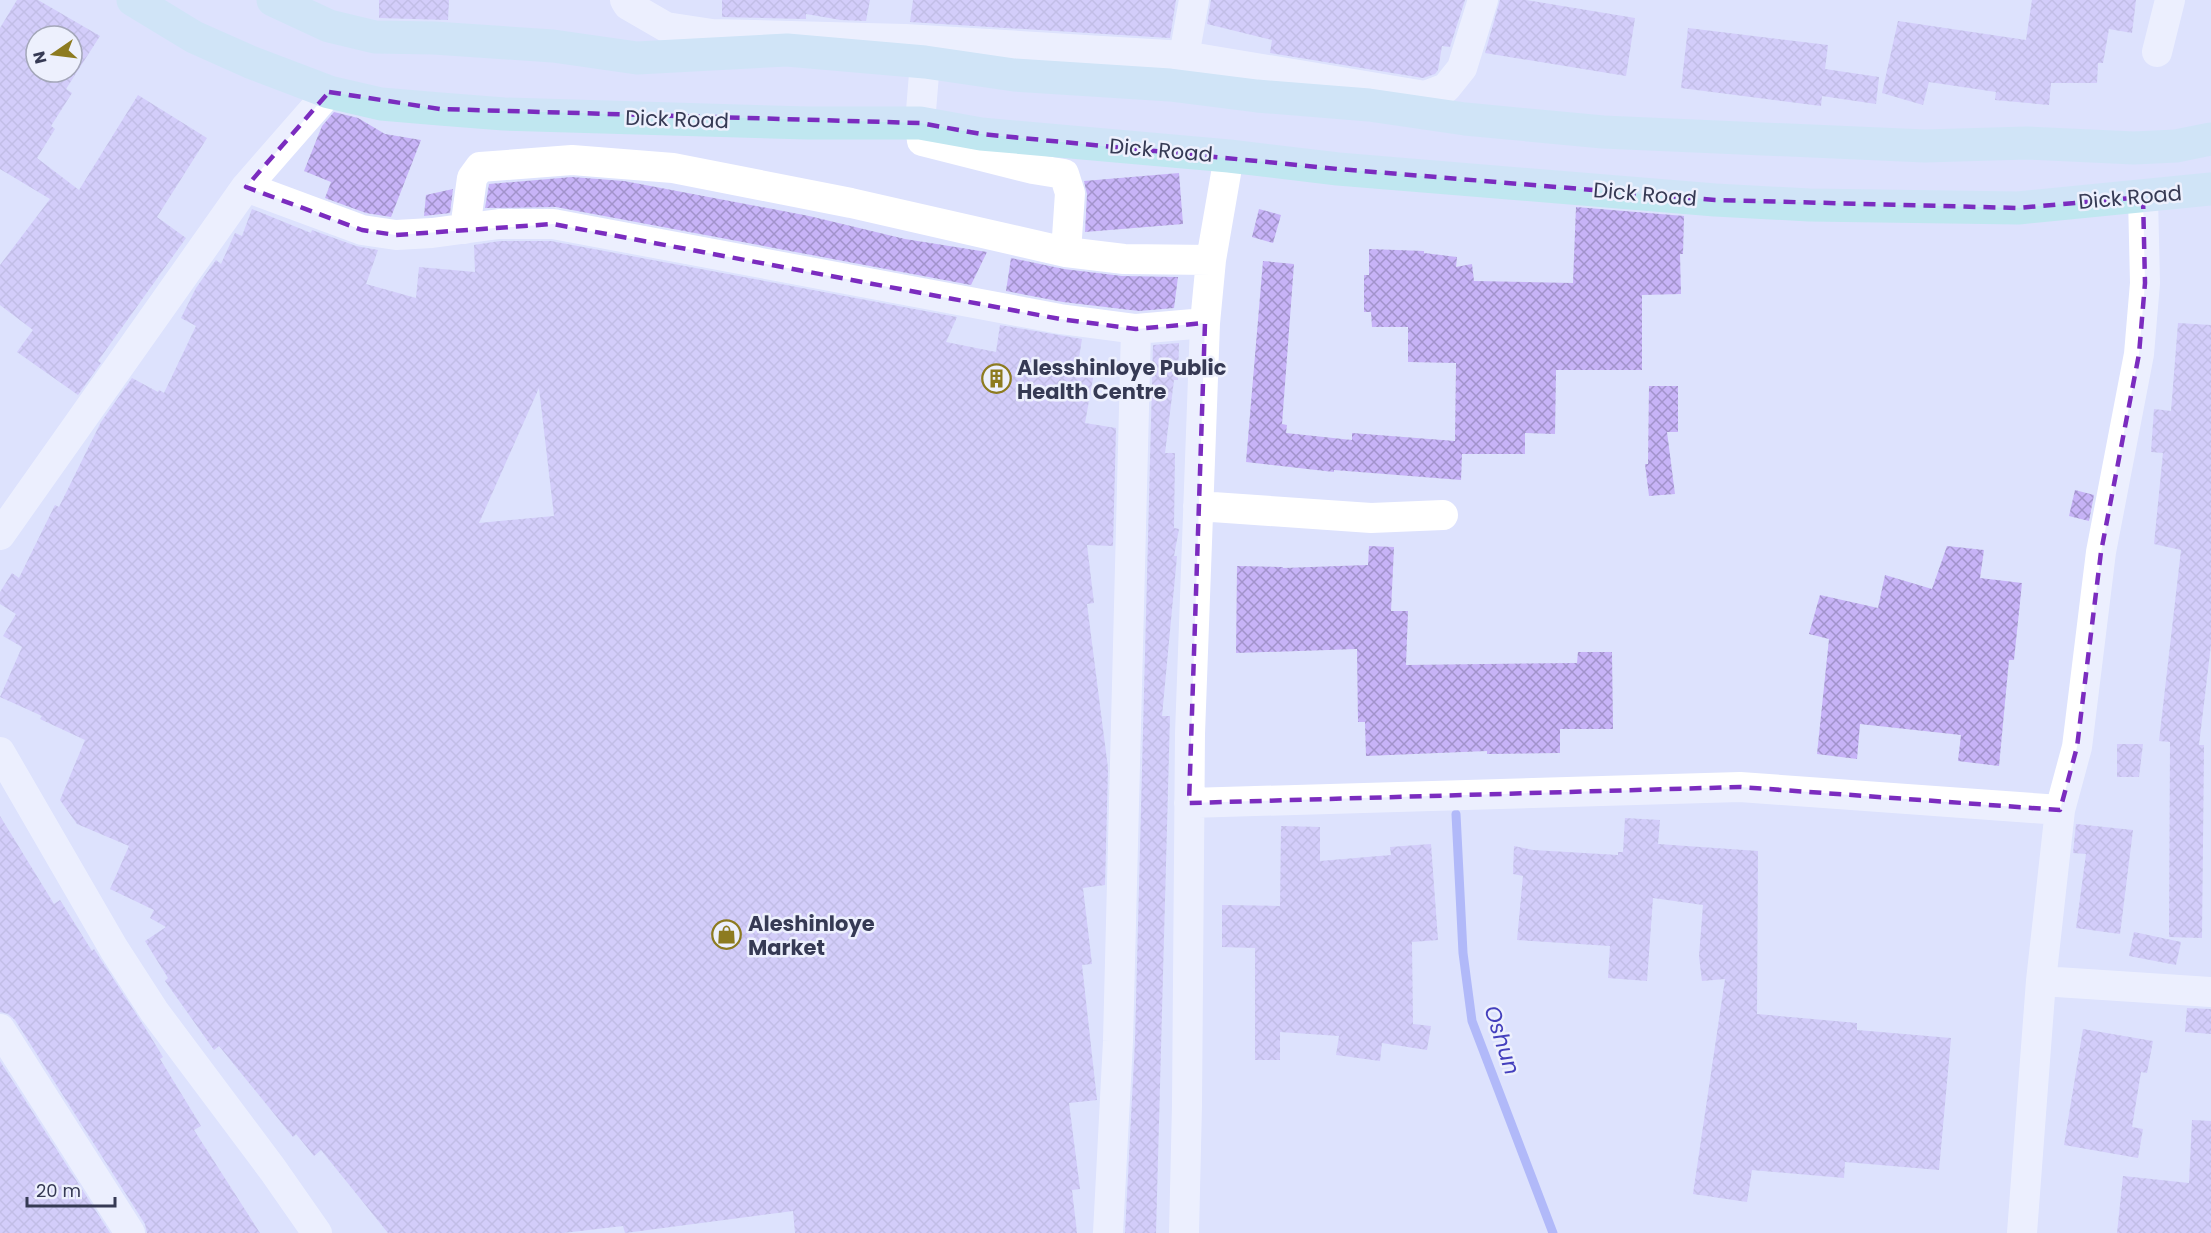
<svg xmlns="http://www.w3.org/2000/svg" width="2211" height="1233" viewBox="0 0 2211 1233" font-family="Poppins,sans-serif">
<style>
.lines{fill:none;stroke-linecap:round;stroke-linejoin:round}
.stream{stroke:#7d87f4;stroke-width:9}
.building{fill:url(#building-cross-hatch);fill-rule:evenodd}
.street{stroke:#fff;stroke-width:30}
.secondary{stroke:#c0e7f0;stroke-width:33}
.marked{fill:none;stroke:#7b2cbf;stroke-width:4.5;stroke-dasharray:12 8;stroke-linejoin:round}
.labels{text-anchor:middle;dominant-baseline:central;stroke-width:5;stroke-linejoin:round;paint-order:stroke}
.street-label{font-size:21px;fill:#363a54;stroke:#edf0fd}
.poi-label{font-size:21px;font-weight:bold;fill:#363a54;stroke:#edf0fd;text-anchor:start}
.water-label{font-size:22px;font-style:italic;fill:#443fbd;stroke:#edf0fd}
</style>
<defs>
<pattern id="building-cross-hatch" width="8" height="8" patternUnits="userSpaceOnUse" patternTransform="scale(1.5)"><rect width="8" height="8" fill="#c7b3f7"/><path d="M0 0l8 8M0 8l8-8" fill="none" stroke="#a293cb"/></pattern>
</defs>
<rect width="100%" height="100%" fill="#dde2fd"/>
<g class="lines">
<path class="stream" d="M 1456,814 L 1463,953 L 1472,1021 L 1553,1233"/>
</g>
<path class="building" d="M 17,0 L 38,0 L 100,36 L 66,89 L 72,93 L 51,126 L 55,129 L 37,158 L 79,190 L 138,95 L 207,138 L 157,217 L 186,238 L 98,361 L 101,363 L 78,395 L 17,352 L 33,330 L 0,305 L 0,265 L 50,199 L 0,169 L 0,28 ZM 36,36 L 72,36 L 72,72 L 36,72 Z
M 379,0 L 449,0 L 448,20 L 379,18 Z
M 722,0 L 870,0 L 866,21 L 841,20 L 806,14 L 806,19 L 722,17 Z
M 913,0 L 1176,0 L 1170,38 L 910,22 Z
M 1211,0 L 1465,0 L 1450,47 L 1442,46 L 1438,70 L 1435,74 L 1423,78 L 1270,53 L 1272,40 L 1207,24 Z
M 1500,0 L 1526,0 L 1635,18 L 1626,76 L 1485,53 Z
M 2032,0 L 2136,0 L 2132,33 L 2109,29 L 2103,63 L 2098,63 L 2097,83 L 2051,83 L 2049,105 L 1995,100 L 1996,92 L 1929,82 L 1923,105 L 1882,93 L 1898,21 L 2026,40 Z
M 1688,28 L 1828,45 L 1825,69 L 1879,77 L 1876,104 L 1822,96 L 1821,106 L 1681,88 Z
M 334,112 L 358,118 L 385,134 L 421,140 L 391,217 L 366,213 L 325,198 L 331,182 L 304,171 L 322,126 Z
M 1179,173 L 1183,224 L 1085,232 L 1087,194 L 1084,181 Z
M 572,177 L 624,181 L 809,216 L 905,239 L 987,252 L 971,285 L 556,207 L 485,208 L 489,184 Z
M 453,189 L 450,213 L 424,216 L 426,195 Z
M 1576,207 L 1684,216 L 1683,254 L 1680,254 L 1681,294 L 1642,295 L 1642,370 L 1556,370 L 1555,434 L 1525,433 L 1525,454 L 1462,454 L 1461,480 L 1334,470 L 1334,472 L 1246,462 L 1263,261 L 1294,264 L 1282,424 L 1287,425 L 1286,433 L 1352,440 L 1352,433 L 1455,441 L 1456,363 L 1408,362 L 1408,327 L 1372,327 L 1371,312 L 1364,312 L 1364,275 L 1369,275 L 1369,249 L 1424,251 L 1424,253 L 1457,257 L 1456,267 L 1472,264 L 1474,281 L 1573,283 Z
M 252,209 L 311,233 L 312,230 L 356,246 L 378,250 L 366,284 L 416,298 L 419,267 L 475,272 L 474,245 L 500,241 L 551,241 L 957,317 L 946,342 L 996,352 L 1000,325 L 1082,339 L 1077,370 L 1094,373 L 1085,423 L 1116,428 L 1113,546 L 1087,545 L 1094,603 L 1087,604 L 1108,768 L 1105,885 L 1083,888 L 1092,964 L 1082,965 L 1097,1100 L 1069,1103 L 1080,1189 L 1072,1190 L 1077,1233 L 795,1233 L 793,1211 L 625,1233 L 623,1226 L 563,1233 L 388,1233 L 321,1150 L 314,1156 L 296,1134 L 293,1137 L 219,1046 L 214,1050 L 165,981 L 168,978 L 145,941 L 166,927 L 150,918 L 154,910 L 110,889 L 129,846 L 77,824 L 60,800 L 85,740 L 40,719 L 42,716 L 0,697 L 22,647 L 3,636 L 16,614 L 0,604 L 0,592 L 12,573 L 19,578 L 55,505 L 59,507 L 101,422 L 132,378 L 158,392 L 159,390 L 164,393 L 196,326 L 181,318 L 196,288 L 216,260 L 221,264 L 235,233 L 242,236 ZM 539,388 L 554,516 L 479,523 Z
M 1259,209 L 1281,215 L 1273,243 L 1252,237 Z
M 1011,258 L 1064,269 L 1122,276 L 1178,277 L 1174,308 L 1139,311 L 1063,302 L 1006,291 Z
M 2178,323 L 2211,325 L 2211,645 L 2199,745 L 2204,745 L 2202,938 L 2169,937 L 2170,742 L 2159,741 L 2181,550 L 2154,544 L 2163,453 L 2151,452 L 2154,409 L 2171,411 Z
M 1179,343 L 1178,380 L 1174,380 L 1165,453 L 1175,453 L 1174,528 L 1179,529 L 1174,556 L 1177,556 L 1162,716 L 1170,716 L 1156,1233 L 1125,1233 L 1135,1041 L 1153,345 Z
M 1649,386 L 1678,386 L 1678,432 L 1667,432 L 1675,494 L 1649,496 L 1645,464 L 1648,464 Z
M 2075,490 L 2094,495 L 2089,521 L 2069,516 Z
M 1369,546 L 1394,547 L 1391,611 L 1408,611 L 1406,665 L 1577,663 L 1578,652 L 1612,652 L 1613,729 L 1560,729 L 1560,753 L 1487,754 L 1487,751 L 1366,756 L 1365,722 L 1358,722 L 1357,649 L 1236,653 L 1237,566 L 1283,567 L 1283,568 L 1368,565 Z
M 1947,546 L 1984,550 L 1980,578 L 2022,583 L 2014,660 L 2009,660 L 1999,766 L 1958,761 L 1961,735 L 1860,724 L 1857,759 L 1817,754 L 1829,639 L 1809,634 L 1820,595 L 1878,608 L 1885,575 L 1932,589 Z
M 2117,744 L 2143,744 L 2139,777 L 2117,777 Z
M 0,816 L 54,904 L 60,900 L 92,951 L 94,949 L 144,1026 L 163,1057 L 160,1059 L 201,1126 L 194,1130 L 260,1233 L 147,1233 L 145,1224 L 15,1020 L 8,1014 L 0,1012 Z
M 1625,818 L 1660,820 L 1658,844 L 1758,851 L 1757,1014 L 1857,1023 L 1857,1030 L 1951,1038 L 1939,1170 L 1845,1162 L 1844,1178 L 1752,1170 L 1747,1202 L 1693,1194 L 1725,979 L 1702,981 L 1699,956 L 1703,905 L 1653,898 L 1647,981 L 1608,978 L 1610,946 L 1517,940 L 1523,876 L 1513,874 L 1514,846 L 1533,850 L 1618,855 L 1618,852 L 1623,852 Z
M 2076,824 L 2133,830 L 2120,934 L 2076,928 L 2086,854 L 2073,853 Z
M 1281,826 L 1320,827 L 1320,861 L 1391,855 L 1390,847 L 1431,844 L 1438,940 L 1412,942 L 1413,1024 L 1431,1026 L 1427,1050 L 1382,1043 L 1380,1061 L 1336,1055 L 1339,1036 L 1280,1032 L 1280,1060 L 1255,1060 L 1255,948 L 1222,947 L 1222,905 L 1280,906 Z
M 2134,932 L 2181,942 L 2176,965 L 2129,956 Z
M 2187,1008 L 2211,1009 L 2211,1034 L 2185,1032 Z
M 2083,1029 L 2153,1041 L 2147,1073 L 2141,1072 L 2132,1127 L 2143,1129 L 2138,1158 L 2064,1145 Z
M 0,1061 L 110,1233 L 0,1233 Z
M 2192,1120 L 2211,1121 L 2211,1233 L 2117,1233 L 2123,1176 L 2189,1183 Z"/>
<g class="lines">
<path class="street" d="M 625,0 L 628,5 L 666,27 L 712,34 L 905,39 L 1184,56 L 1425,96 L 1446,88 L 1462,68 L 1483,0
M 2157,52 L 2170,0
M 1184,56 L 1194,0
M 925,62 L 920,123 L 922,141 L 1033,169 L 1064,174 L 1070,193 L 1066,252
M 246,187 L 362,230 L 396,235 L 432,233 L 499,224 L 553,224 L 1060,319 L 1136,329 L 1205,323
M 465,229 L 472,178 L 480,167 L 572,160 L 673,168 L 851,203 L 1066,252 L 1124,259 L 1211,260
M 1198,506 L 1371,518 L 1443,515
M 0,535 L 246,187 L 329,92
M 0,752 L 114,949 L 154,1011 L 273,1170 L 317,1233
M 1189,803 L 1740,787 L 2060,810
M 2041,981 L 2211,992
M 0,1029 L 130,1233
M 1108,1233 L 1118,1041 L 1136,329
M 1184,1233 L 1187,1105 L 1190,734 L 1205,323 L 1211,260 L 1229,156
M 2022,1233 L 2041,981 L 2060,810 L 2077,747 L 2101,552 L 2139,354 L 2145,283 L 2143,197"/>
<path class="secondary" d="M 133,0 L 194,37 L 250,62 L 329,92 L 381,104 L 440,109 L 504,114 L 808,123 L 920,123 L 981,134 L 1229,156 L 1338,169 L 1715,200 L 1809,205 L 2018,208 L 2211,189
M 273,0 L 329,26 L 375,37 L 434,38 L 553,46 L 637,58 L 787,50 L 925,62 L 1014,75 L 1170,85 L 1257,96 L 1369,105 L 1465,119 L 1603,132 L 1925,146 L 2027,143 L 2134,148 L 2176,146 L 2211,139"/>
</g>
<path d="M0 0H2211V1233H0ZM 329,92 L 440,109 L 920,123 L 981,134 L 1338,169 L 1715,200 L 2018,208 L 2143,197 L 2145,283 L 2139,354 L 2101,552 L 2077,747 L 2060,810 L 1740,787 L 1189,803 L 1205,323 L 1136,329 L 1060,319 L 553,224 L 396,235 L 362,230 L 246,187 Z" fill="#dde2fd" fill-opacity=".55" fill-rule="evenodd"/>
<path class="marked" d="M 329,92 L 440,109 L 920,123 L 981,134 L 1338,169 L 1715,200 L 2018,208 L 2143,197 L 2145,283 L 2139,354 L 2101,552 L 2077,747 L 2060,810 L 1740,787 L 1189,803 L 1205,323 L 1136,329 L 1060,319 L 553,224 L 396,235 L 362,230 L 246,187 Z"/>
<defs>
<symbol id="building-ring" viewBox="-11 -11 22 22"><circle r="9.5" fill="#edf0fd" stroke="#8d7b20" stroke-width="1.5"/><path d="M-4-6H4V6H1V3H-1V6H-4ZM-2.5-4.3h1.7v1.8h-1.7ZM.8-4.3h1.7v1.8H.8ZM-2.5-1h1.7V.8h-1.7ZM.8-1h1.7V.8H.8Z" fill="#8d7b20"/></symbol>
<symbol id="shop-ring" viewBox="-11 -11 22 22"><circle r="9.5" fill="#edf0fd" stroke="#8d7b20" stroke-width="1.5"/><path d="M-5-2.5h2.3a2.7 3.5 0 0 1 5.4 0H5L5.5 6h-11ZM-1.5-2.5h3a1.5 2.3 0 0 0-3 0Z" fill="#8d7b20"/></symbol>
</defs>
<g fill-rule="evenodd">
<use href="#building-ring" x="980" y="362" width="33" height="33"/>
<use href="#shop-ring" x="710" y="918" width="33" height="33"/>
</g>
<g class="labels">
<g class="street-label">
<text transform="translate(677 119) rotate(2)">Dick Road</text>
<text transform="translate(1161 150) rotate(5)">Dick Road</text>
<text transform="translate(1645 194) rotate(5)">Dick Road</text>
<text transform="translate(2130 197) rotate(-5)">Dick Road</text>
</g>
<g class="poi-label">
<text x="1017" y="367">Alesshinloye Public<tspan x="1017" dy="24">Health Centre</tspan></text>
<text x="748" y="923">Aleshinloye<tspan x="748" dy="24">Market</tspan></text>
</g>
<g class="water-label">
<text transform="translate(1502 1040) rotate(72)">Oshun</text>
</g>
</g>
<g transform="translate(54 54) rotate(256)"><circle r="28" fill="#edf0fd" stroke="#a4a7b9" stroke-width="1.5"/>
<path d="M0-4.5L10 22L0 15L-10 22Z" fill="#8d7b20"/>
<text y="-9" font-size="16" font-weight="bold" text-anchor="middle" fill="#363a54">N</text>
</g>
<path d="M27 1197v9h88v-9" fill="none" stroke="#363a54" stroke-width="3"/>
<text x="36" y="1197" font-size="18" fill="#363a54" stroke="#edf0fd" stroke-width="4.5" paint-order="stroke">20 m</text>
</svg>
